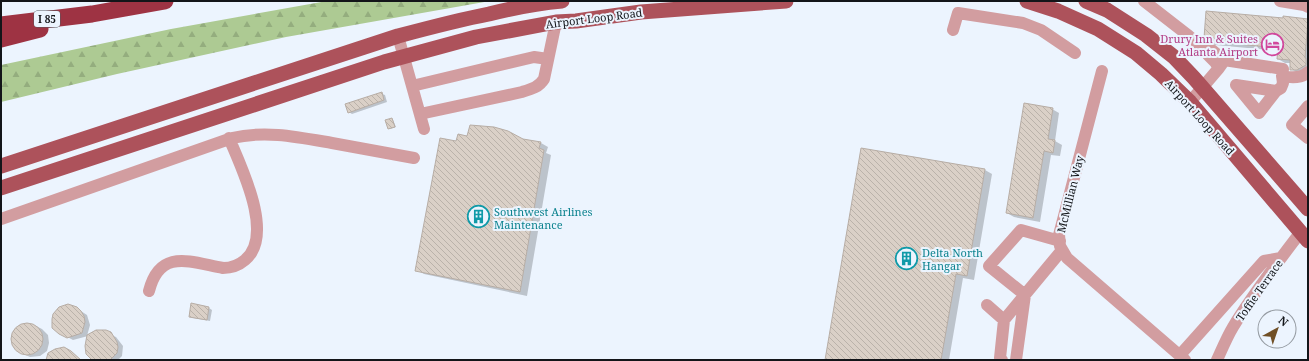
<svg xmlns="http://www.w3.org/2000/svg" width="1309" height="361" viewBox="0 0 1309 361" font-family="'Noto Serif',serif">
<style>
.forest{fill:url(#forest-firs)}
.shadow{fill:#0003}
.building{fill:url(#building-back-hatch);stroke:#b7ada5}
.lines{fill:none;stroke-linecap:round;stroke-linejoin:round}
.minor{stroke:#d29da0;stroke-width:12}
.major{stroke:#ad525b;stroke-width:15}
.highway{stroke:#9e3343;stroke-width:17}
.labels{text-anchor:middle;dominant-baseline:central;stroke-width:4;stroke-linejoin:round;paint-order:stroke}
.shield{fill:#ecf4fe;stroke:#54585e;stroke-width:1}
.shield-label{font-size:10px;font-weight:bold;fill:#131519}
.street-label{font-size:11px;fill:#131519;stroke:#ecf4fe}
.hotel-label{font-size:11px;fill:#b23c85;stroke:#ecf4fe;text-anchor:end}
.culture-label{font-size:11px;fill:#0d838f;stroke:#ecf4fe;text-anchor:start}
</style>
<defs>
<pattern id="forest-firs" width="22" height="20" patternUnits="userSpaceOnUse"><rect width="22" height="20" fill="#adca93"/><path d="M5 1l3.5 6h-7zM16 11l3.5 6h-7z" fill="#94ad7e"/></pattern>
<pattern id="building-back-hatch" width="6" height="6" patternUnits="userSpaceOnUse"><rect width="6" height="6" fill="#dad0c7"/><path d="M-1 5l2 2M0 0l6 6M5-1l2 2" fill="none" stroke="#bab2aa"/></pattern>
</defs>
<rect width="100%" height="100%" fill="#ecf4fe"/>
<path class="forest" d="M 327,1 L 490,1 L 286,37 L 117,74 L 1,102 L 1,65 L 171,29 Z"/>
<path class="shadow" d="M 1284,17 L 1308,20 L 1308,71 L 1299,73 L 1291,69 L 1291,63 L 1285,63 L 1278,59 L 1279,51 L 1215,45 L 1207,40 L 1284,19 Z
M 382,94 L 385,95 L 387,102 L 352,114 L 349,112 Z
M 1052,109 L 1059,113 L 1055,141 L 1062,145 L 1060,156 L 1051,155 L 1040,222 L 1014,217 L 1007,213 Z
M 392,119 L 393,120 L 396,127 L 390,129 L 389,129 Z
M 468,137 L 522,140 L 541,143 L 548,147 L 546,153 L 551,155 L 527,296 L 424,274 L 417,270 L 457,142 Z
M 985,170 L 992,174 L 974,280 L 963,278 L 949,360 L 826,360 Z
M 192,304 L 209,308 L 212,310 L 210,321 L 193,318 L 190,316 Z
M 63,306 L 73,306 L 87,315 L 90,325 L 87,336 L 97,331 L 101,331 L 116,337 L 123,346 L 122,356 L 118,360 L 94,360 L 87,353 L 86,346 L 88,336 L 73,340 L 60,333 L 53,328 L 53,320 L 56,311 Z
M 23,324 L 32,324 L 42,329 L 48,335 L 49,343 L 47,351 L 40,356 L 30,357 L 19,352 L 15,348 L 12,343 L 13,333 L 15,329 Z"/>
<path class="building" d="M 1206,11 L 1283,18 L 1283,16 L 1308,19 L 1305,58 L 1306,58 L 1306,65 L 1297,70 L 1290,70 L 1290,60 L 1277,59 L 1278,48 L 1207,41 L 1204,38 Z
M 382,92 L 384,100 L 348,113 L 345,104 Z
M 1024,103 L 1053,108 L 1048,139 L 1055,140 L 1053,153 L 1044,151 L 1033,218 L 1006,213 Z
M 392,118 L 395,127 L 388,129 L 385,120 Z
M 470,125 L 494,127 L 508,131 L 523,139 L 541,142 L 539,148 L 544,150 L 520,292 L 415,271 L 440,138 L 456,141 L 458,134 L 467,136 Z
M 861,148 L 985,169 L 967,276 L 956,274 L 941,360 L 825,360 Z
M 191,303 L 209,307 L 207,320 L 189,317 Z
M 68,304 L 77,307 L 81,311 L 84,316 L 85,322 L 82,333 L 67,338 L 59,334 L 52,328 L 52,319 L 53,314 L 59,307 Z
M11 339a16 16 0 1 1 32 0a16 16 0 1 1-32 0Z
M 96,330 L 106,330 L 111,332 L 117,342 L 118,347 L 117,353 L 110,360 L 92,360 L 86,354 L 85,346 L 87,335 Z
M 64,347 L 71,351 L 81,360 L 46,360 L 48,353 L 55,349 Z"/>
<g class="lines">
<path class="minor" d="M 1144,1 L 1189,36 L 1207,51 L 1208,55 L 1215,62 L 1219,68
M 1280,1 L 1304,5 L 1308,7
M 953,30 L 958,13 L 1023,23 L 1041,30 L 1075,53
M 398,36 L 424,129
M 1207,51 L 1212,50 L 1224,60 L 1283,69 L 1282,76 L 1283,83 L 1281,88 L 1276,91 L 1259,113 L 1236,85
M 1102,71 L 1059,235 L 1060,246 L 1067,258 L 1185,360
M 1282,76 C 1291,78 1301,79 1308,72
M 1236,85 L 1276,91
M 412,86 L 534,57 L 548,59
M 1190,102 L 1219,68 L 1224,61
M 1308,106 L 1292,125 L 1308,138
M 420,114 L 522,92 C 532,89 539,87 544,79 L 556,22
M 1,219 L 232,138 C 266,130 298,137 332,143 C 360,148 387,153 414,158
M 149,291 C 160,248 190,262 223,268 C 232,268 238,266 245,260 C 275,235 241,167 229,138
M 1025,295 L 989,266 L 1021,230 L 1060,241
M 987,305 L 1004,320 L 1062,250
M 1180,355 L 1264,261 L 1281,258
M 1002,360 L 1000,358 L 1004,320
M 1016,360 L 1025,295
M 1217,360 C 1222,349 1227,337 1233,327 C 1253,294 1277,263 1300,233"/>
<path class="major" d="M 1027,1 L 1058,11 L 1098,29 L 1136,53 L 1161,74 L 1190,102 L 1308,241
M 1086,1 L 1107,10 L 1146,35 L 1174,57 L 1194,78 L 1308,209
M 1,166 L 398,36 C 428,28 458,20 489,14 C 513,8 537,3 562,1
M 1,188 L 384,62 L 476,37 L 556,22 L 576,21 L 641,12 L 786,1"/>
<path class="highway" d="M 1,25 L 92,14 L 165,1
M 1,39 L 40,29"/>
</g>
<defs>
<symbol id="hotel-ring" viewBox="-11 -11 22 22"><circle r="9.5" fill="#ecf4fe" stroke="#d1479c" stroke-width="1.5"/><path d="M-6-4.5h1.5V1H6V5H4.5V3h-9V5H-6ZM-4 0a1.8 1.8 0 1 1 3.6 0ZM.5 0V-2.5h3Q6-2.5 6 0Z" fill="#d1479c"/></symbol>
<symbol id="building-ring" viewBox="-11 -11 22 22"><circle r="9.5" fill="#ecf4fe" stroke="#0f9aa8" stroke-width="1.5"/><path d="M-4-6H4V6H1V3H-1V6H-4ZM-2.5-4.3h1.7v1.8h-1.7ZM.8-4.3h1.7v1.8H.8ZM-2.5-1h1.7V.8h-1.7ZM.8-1h1.7V.8H.8Z" fill="#0f9aa8"/></symbol>
</defs>
<g fill-rule="evenodd">
<use href="#hotel-ring" x="1260" y="32" width="25" height="25"/>
<use href="#building-ring" x="466" y="204" width="25" height="25"/>
<use href="#building-ring" x="894" y="246" width="25" height="25"/>
</g>
<g class="labels">
<rect class="shield" x="34" y="11" width="26" height="16" rx="3"/>
<g class="shield-label">
<text x="47" y="19">I 85</text>
</g>
<g class="street-label">
<text transform="translate(594 18) rotate(-7)">Airport Loop Road</text>
<text transform="translate(1200 117) rotate(48)">Airport Loop Road</text>
<text transform="translate(1070 194) rotate(-76)">McMillian Way</text>
<text transform="translate(1259 290) rotate(-55)">Toffie Terrace</text>
</g>
<g class="hotel-label">
<text x="1258" y="38">Drury Inn &amp; Suites<tspan x="1258" dy="13">Atlanta Airport</tspan></text>
</g>
<g class="culture-label">
<text x="494" y="211">Southwest Airlines<tspan x="494" dy="13">Maintenance</tspan></text>
<text x="922" y="252">Delta North<tspan x="922" dy="13">Hangar</tspan></text>
</g>
</g>
<rect width="1309" height="361" fill="none" stroke="#131519" stroke-width="4"/>
<g transform="translate(1277 329) rotate(40)"><circle r="19" fill="#ecf4fe" stroke="#959ba2"/>
<path d="M0-3L7 15L0 10L-7 15Z" fill="#704f26"/>
<text y="-6" font-size="11" font-weight="bold" text-anchor="middle" fill="#131519">N</text>
</g>
</svg>
